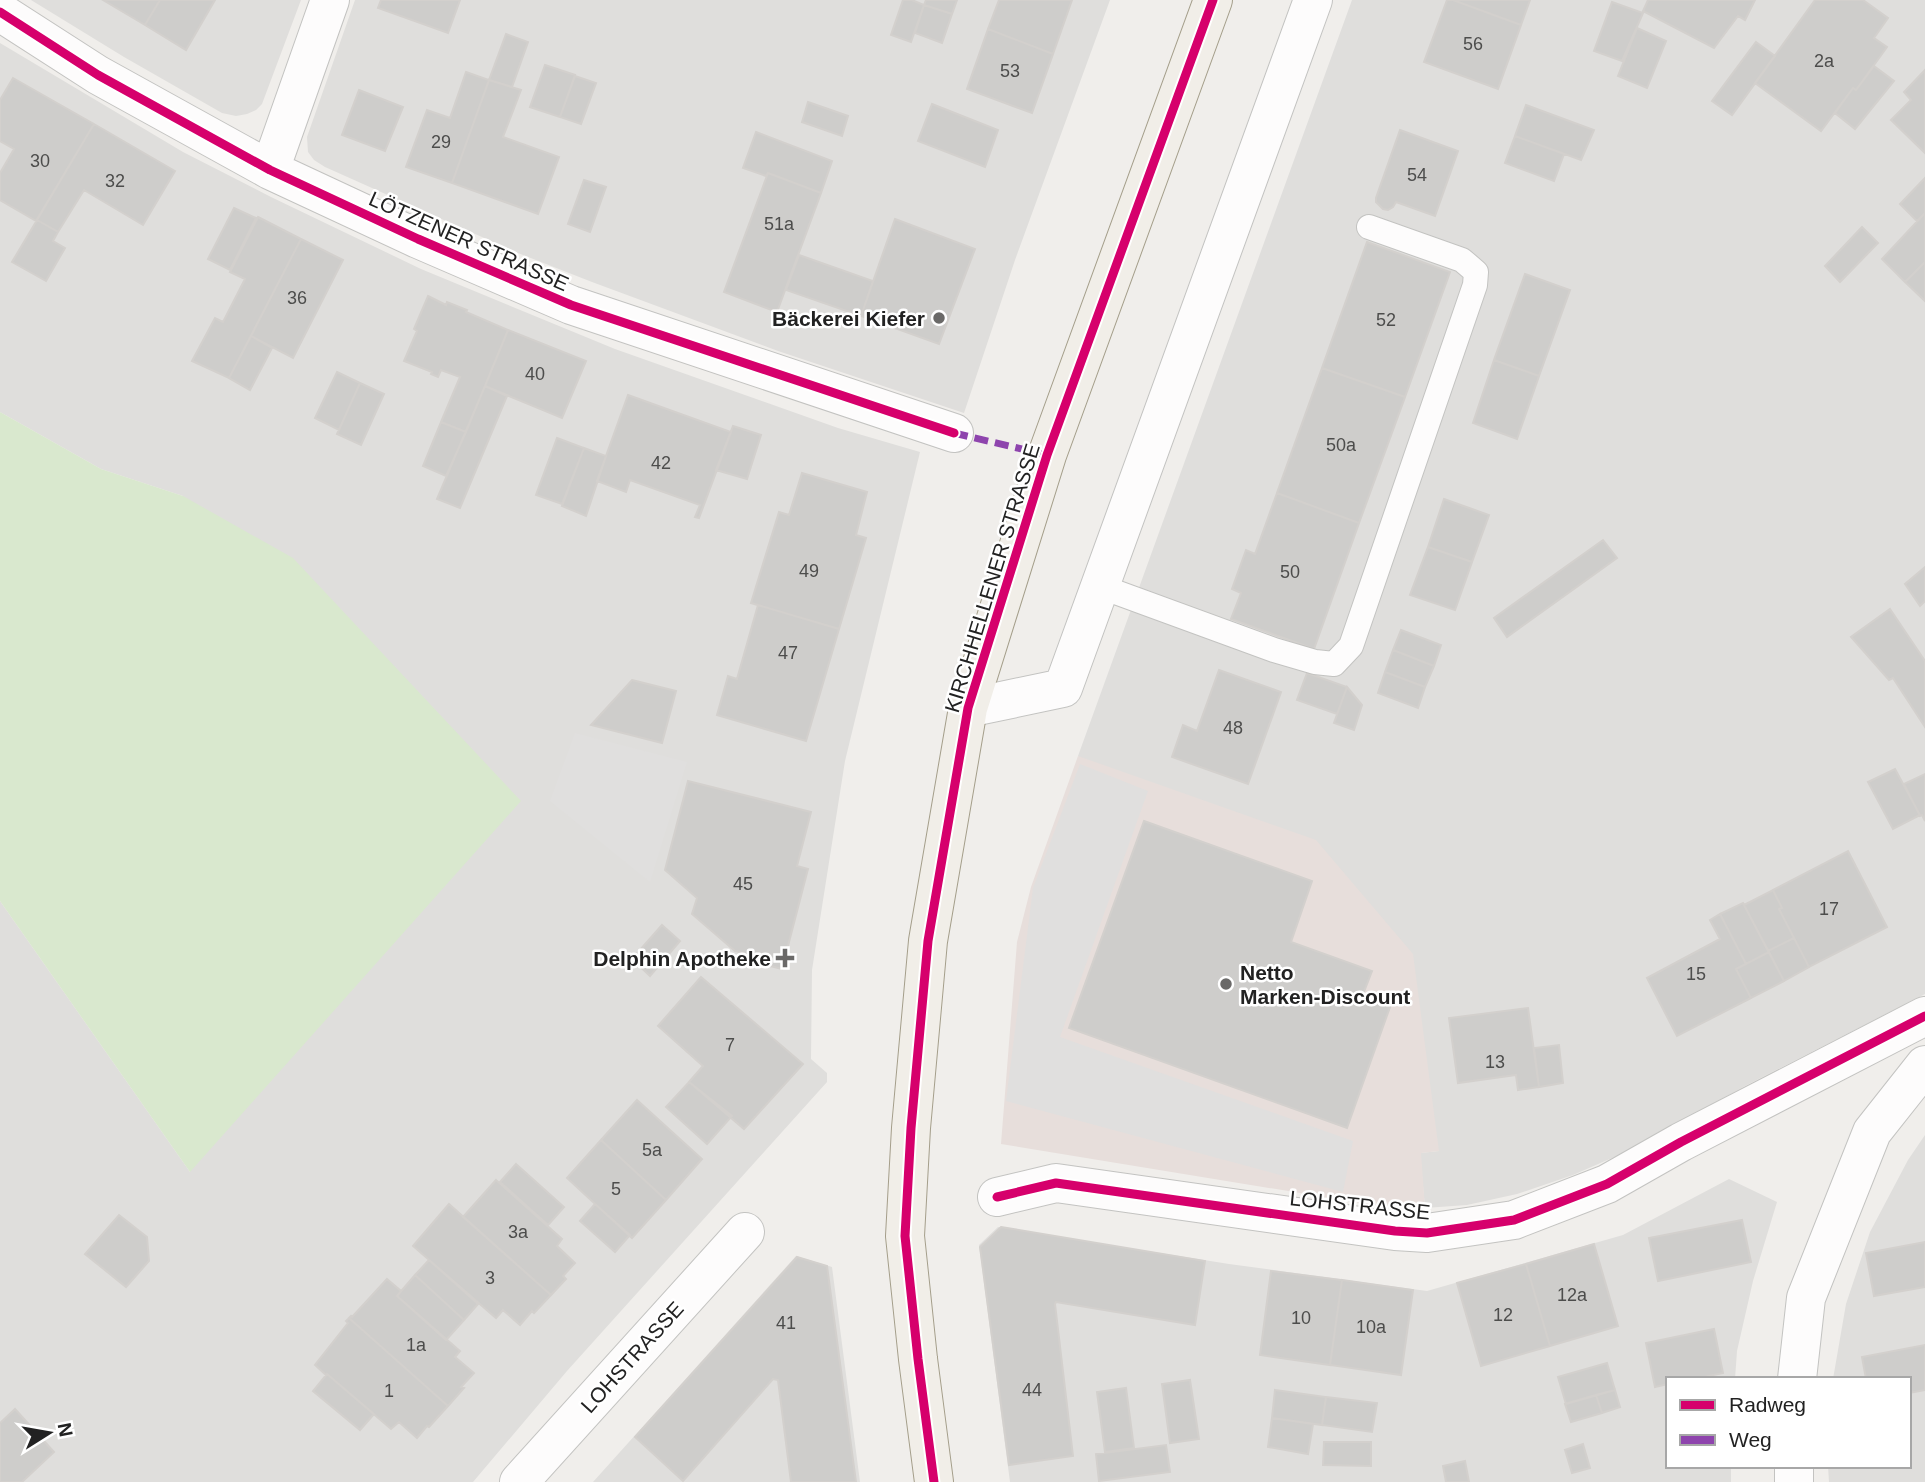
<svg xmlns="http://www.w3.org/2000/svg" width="1925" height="1482" viewBox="0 0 1925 1482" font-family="Helvetica,sans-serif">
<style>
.residential{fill:#dfdedc}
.commercial{fill:#e7dedb}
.garden{fill:#d9e8ce}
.parking{fill:#e0dfde}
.building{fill:#cecdcb;stroke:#d3d0cd;stroke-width:2}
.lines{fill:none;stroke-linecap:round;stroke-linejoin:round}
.service-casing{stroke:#c3c3c1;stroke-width:26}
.minor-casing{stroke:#c3c3c1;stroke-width:40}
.primary-casing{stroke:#a49e8a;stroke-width:40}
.service{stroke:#fdfcfc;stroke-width:24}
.minor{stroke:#fdfcfc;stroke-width:38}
.primary{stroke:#f1eee8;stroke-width:38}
.quiet{stroke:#8e44ad;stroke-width:7;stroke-dasharray:14 7;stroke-linecap:butt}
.cycleway-casing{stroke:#fff;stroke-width:13}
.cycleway{stroke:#d6006c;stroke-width:9}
.poi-dot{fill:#6a6968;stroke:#fff;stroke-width:2.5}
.labels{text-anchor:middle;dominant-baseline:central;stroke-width:5;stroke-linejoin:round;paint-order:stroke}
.number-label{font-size:18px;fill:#4d4d4c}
.street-label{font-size:21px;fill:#222;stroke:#fff}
.poi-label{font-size:21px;font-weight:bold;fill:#222;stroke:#fff;text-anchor:end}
</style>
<rect width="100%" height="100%" fill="#f0eeeb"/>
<path class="residential" d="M 31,0 L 301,0 L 262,104 L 256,110 L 247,114 L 236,116 L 222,113 L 124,57 Z
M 355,0 L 1110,0 L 1015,260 L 964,413 L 778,351 L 592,282 L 518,253 L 419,209 L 325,167 L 314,160 L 308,152 L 307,137 Z
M 1352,0 L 1925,0 L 1925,994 L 1745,1086 L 1628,1151 L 1573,1175 L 1517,1194 L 1467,1205 L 1425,1208 L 1420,1153 L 1439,1151 L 1078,756 Z
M 0,43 L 183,152 L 271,197 L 421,269 L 615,349 L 838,428 L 920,452 L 845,761 L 812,970 L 811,1059 L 827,1073 L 827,1082 L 567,1371 L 473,1482 L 0,1482 L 0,901 L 190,1172 L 183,496 L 101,469 L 0,412 Z
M 1925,1135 L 1925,1482 L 1829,1482 L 1828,1466 L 1909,1466 L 1909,1379 L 1833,1379 L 1846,1304 L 1870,1232 L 1908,1160 Z
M 1729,1179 L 1777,1202 L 1753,1281 L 1737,1351 L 1735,1379 L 1668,1379 L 1668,1466 L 1731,1466 L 1731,1482 L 1010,1482 L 979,1245 L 998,1227 L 1229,1264 L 1427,1291 L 1623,1235 Z
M 796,1256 L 832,1267 L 860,1482 L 593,1482 Z"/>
<path class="commercial" d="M 1078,756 L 1316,840 L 1413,954 L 1439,1151 L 1421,1153 L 1425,1208 L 1373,1205 L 1001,1144 L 1017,942 L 1031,887 Z"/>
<path class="garden" d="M 0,412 L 101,469 L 183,496 L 293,558 L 521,801 L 190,1172 L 0,901 Z"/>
<path class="parking" d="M 575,733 L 687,762 L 650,882 L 550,801 Z
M 1080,764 L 1148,791 L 1060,1037 L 1353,1141 L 1343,1192 L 1006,1101 L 1033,888 Z"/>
<path class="building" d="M 103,0 L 160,0 L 145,25 Z
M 160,0 L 215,0 L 186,50 L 145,25 Z
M 381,0 L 460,0 L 448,33 L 378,8 Z
M 903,0 L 912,0 L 924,5 L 911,42 L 891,35 Z
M 926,0 L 957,0 L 952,14 L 924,5 Z
M 999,0 L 1072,0 L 1053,54 L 988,29 Z
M 1447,0 L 1453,0 L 1521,25 L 1498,89 L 1424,62 Z
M 1453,0 L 1530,0 L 1521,25 Z
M 1648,0 L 1755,0 L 1745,20 L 1738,16 L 1714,48 L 1643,11 Z
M 1815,0 L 1863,0 L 1888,18 L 1874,38 L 1887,47 L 1856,90 L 1853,88 L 1821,131 L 1755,83 Z
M 1612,2 L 1643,13 L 1622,61 L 1594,51 Z
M 924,5 L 952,14 L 942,43 L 915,33 Z
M 1637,28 L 1666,41 L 1647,88 L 1618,76 Z
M 988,29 L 1053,54 L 1032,113 L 967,89 Z
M 506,34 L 528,42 L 512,87 L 489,80 Z
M 1756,42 L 1775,56 L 1732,115 L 1712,101 Z
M 545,65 L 575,75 L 560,117 L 530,107 Z
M 1874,66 L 1894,81 L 1855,129 L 1835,113 L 1853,88 L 1856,90 Z
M 1925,70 L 1925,153 L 1891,120 L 1911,100 L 1904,92 Z
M 466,72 L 489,80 L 452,183 L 406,167 L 427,110 L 450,118 Z
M 575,76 L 596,83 L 581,124 L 560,117 Z
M 13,78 L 94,124 L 36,221 L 0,200 L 0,173 L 14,149 L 0,141 L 0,100 Z
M 489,80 L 521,90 L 503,137 L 559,157 L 538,214 L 452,183 Z
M 359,90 L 403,107 L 385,151 L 342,135 Z
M 808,102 L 848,116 L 842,136 L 802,122 Z
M 932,104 L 998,130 L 985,167 L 918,141 Z
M 1526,105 L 1594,130 L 1581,160 L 1515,136 Z
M 94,124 L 175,171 L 143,225 L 84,190 L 58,232 L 37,220 Z
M 1400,130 L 1458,151 L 1435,216 L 1396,202 L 1393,207 L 1388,210 L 1383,209 L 1376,202 L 1376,198 Z
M 756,132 L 832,161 L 821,193 L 768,173 L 766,176 L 743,168 Z
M 1515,136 L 1564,154 L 1554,181 L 1505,163 Z
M 768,173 L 821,193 L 777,312 L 724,292 Z
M 1925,178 L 1925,213 L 1917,221 L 1900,204 Z
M 584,180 L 606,187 L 590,232 L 568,224 Z
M 234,208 L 256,218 L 230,270 L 208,259 Z
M 1925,213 L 1925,262 L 1905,282 L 1882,259 Z
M 258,217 L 301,239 L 229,378 L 192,361 L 215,318 L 223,322 L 245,279 L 230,272 Z
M 895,219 L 975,249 L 939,344 L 861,316 Z
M 37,220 L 58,232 L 53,241 L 65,248 L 46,281 L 12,262 Z
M 1862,227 L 1878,243 L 1840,282 L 1825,266 Z
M 301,239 L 343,260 L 293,358 L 251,336 Z
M 1367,242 L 1450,272 L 1405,397 L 1322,368 Z
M 799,255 L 873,281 L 861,316 L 786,290 Z
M 1925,262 L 1925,301 L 1905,282 Z
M 1525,274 L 1570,290 L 1539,376 L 1494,360 Z
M 428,296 L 446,305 L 447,302 L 467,310 L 466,312 L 508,330 L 466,432 L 441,422 L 460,377 L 441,370 L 438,377 L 431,374 L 432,372 L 404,361 L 417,331 L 414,329 Z
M 508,330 L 586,361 L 562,418 L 485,386 Z
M 251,336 L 272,348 L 250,390 L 229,378 Z
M 1494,360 L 1539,376 L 1517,439 L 1473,423 Z
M 1322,368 L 1405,397 L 1359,523 L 1277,493 Z
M 337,372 L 360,383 L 339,430 L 315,418 Z
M 360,383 L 384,394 L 361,445 L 337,434 Z
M 485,386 L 507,396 L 460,508 L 437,499 Z
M 628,395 L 731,432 L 699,518 L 695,517 L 700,505 L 630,480 L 626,492 L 597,481 Z
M 441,422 L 466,432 L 446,476 L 423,466 Z
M 733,426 L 761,435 L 747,479 L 716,470 Z
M 557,438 L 584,448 L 562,504 L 536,495 Z
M 584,448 L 606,456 L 586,516 L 562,506 Z
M 802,473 L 867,492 L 856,535 L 866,538 L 839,629 L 751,603 L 779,512 L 789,515 Z
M 1277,493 L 1359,523 L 1314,649 L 1231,619 L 1241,593 L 1232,589 L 1246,550 L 1255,554 Z
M 1444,499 L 1489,515 L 1472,562 L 1428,547 Z
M 1603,540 L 1617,558 L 1507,637 L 1494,618 Z
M 1428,547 L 1472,562 L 1455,610 L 1410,595 Z
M 1925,567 L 1925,601 L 1920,606 L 1905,584 Z
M 758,605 L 839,629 L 806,741 L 717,715 L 728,676 L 737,679 Z
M 1890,609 L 1925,661 L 1925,727 L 1893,678 L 1889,680 L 1851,637 Z
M 1401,630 L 1441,645 L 1434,666 L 1393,650 Z
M 1393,650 L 1434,666 L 1425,687 L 1385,672 Z
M 1219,670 L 1281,692 L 1248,784 L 1172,757 L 1183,725 L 1197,731 Z
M 1385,672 L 1425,687 L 1418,708 L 1378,693 Z
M 1307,673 L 1347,687 L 1337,714 L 1297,700 Z
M 632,680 L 676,691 L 662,743 L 591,725 Z
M 1347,687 L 1362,705 L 1354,730 L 1334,723 Z
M 1895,769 L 1920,815 L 1893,829 L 1868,782 Z
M 1925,774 L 1925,821 L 1922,815 L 1920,816 L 1904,784 Z
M 688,781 L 811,812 L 797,866 L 808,869 L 782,969 L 743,959 L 744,953 L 735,951 L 692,914 L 697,898 L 665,870 Z
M 1144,821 L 1312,881 L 1291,942 L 1372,971 L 1362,997 L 1390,1007 L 1347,1128 L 1069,1028 Z
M 1848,851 L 1887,927 L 1809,967 L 1779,909 L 1782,908 L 1773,890 Z
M 1773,890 L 1782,908 L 1779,909 L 1794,938 L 1768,951 L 1744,905 Z
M 1743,903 L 1769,952 L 1746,964 L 1720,914 Z
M 1720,914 L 1746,964 L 1736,969 L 1751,998 L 1677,1036 L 1647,978 L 1720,939 L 1710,920 Z
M 662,925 L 680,941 L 650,976 L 632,959 Z
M 1794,938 L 1809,967 L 1784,981 L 1768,951 Z
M 1769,952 L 1784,981 L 1751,998 L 1736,969 Z
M 701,977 L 803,1064 L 744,1129 L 689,1082 L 703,1066 L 658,1026 Z
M 1528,1008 L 1539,1087 L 1518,1090 L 1516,1075 L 1458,1083 L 1449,1018 Z
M 1559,1045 L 1563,1083 L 1539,1087 L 1534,1048 Z
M 689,1082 L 732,1116 L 707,1144 L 666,1107 Z
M 637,1100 L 702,1159 L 666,1200 L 601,1140 Z
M 601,1140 L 666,1200 L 632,1238 L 567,1178 Z
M 516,1164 L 564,1207 L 548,1225 L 500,1182 Z
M 496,1180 L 562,1239 L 557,1246 L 575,1263 L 563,1276 L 566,1279 L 551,1295 L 463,1217 Z
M 449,1204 L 551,1295 L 534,1313 L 532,1311 L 520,1325 L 503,1310 L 496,1318 L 413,1246 Z
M 595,1204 L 630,1235 L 615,1252 L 580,1221 Z
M 119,1215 L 147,1237 L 149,1261 L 126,1287 L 85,1254 Z
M 1742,1220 L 1751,1262 L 1658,1281 L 1649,1238 Z
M 1001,1227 L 1205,1261 L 1195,1325 L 1056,1302 L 1055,1304 L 1073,1456 L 1009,1465 L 980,1247 Z
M 1925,1242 L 1925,1287 L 1874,1296 L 1866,1253 Z
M 1594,1244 L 1618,1326 L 1550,1346 L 1526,1264 Z
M 797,1257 L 827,1266 L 856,1482 L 791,1482 L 778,1380 L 773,1379 L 683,1481 L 635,1437 Z
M 429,1260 L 478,1304 L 464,1320 L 415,1275 Z
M 1526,1264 L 1550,1346 L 1481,1366 L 1457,1283 Z
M 1271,1271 L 1342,1280 L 1330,1365 L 1260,1355 Z
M 415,1275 L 464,1320 L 446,1340 L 397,1296 Z
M 387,1279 L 401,1291 L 397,1296 L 460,1351 L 455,1357 L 474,1373 L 461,1387 L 464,1388 L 448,1406 L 349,1318 L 351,1316 L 352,1317 Z
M 1342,1280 L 1413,1290 L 1401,1375 L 1330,1365 Z
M 349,1318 L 448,1406 L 429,1427 L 427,1426 L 417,1438 L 399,1422 L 391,1429 L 327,1374 L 326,1375 L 315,1365 L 348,1323 L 346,1321 Z
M 1714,1329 L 1723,1373 L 1695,1379 L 1668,1379 L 1668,1384 L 1655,1387 L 1646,1343 Z
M 1925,1345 L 1925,1390 L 1909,1393 L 1909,1379 L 1866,1379 L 1862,1357 Z
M 1607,1363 L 1615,1390 L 1566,1404 L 1558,1377 Z
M 327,1374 L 374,1414 L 360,1430 L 313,1391 Z
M 1190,1380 L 1199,1439 L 1170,1443 L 1162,1384 Z
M 1126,1388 L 1134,1448 L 1105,1452 L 1097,1392 Z
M 1275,1390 L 1326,1397 L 1322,1425 L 1272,1418 Z
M 1615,1390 L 1620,1407 L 1602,1413 L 1596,1395 Z
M 1596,1395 L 1602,1413 L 1571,1422 L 1565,1404 Z
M 1326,1397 L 1377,1403 L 1372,1432 L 1322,1425 Z
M 15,1409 L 54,1452 L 22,1482 L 0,1482 L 0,1423 Z
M 1272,1418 L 1313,1424 L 1308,1454 L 1268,1447 Z
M 1324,1442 L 1371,1442 L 1371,1466 L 1323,1465 Z
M 1583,1444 L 1590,1468 L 1572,1473 L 1565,1450 Z
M 1166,1445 L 1170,1472 L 1099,1481 L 1096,1454 Z
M 1465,1461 L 1469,1482 L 1446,1482 L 1443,1466 Z"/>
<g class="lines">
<defs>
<path id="service" d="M 1099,586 L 1274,650 L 1315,662 L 1334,664 L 1351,646 L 1475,285 L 1476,272 L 1462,260 L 1369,227"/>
<path id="minor" d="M 0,12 L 98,75 L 270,170 L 418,239 L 571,305 L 954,433
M 270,170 L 330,0
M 968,708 L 1063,688 L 1313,0
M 997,1197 L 1056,1183 L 1395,1231 L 1427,1233 L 1514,1220 L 1607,1184 L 1681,1142 L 1925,1016
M 1797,1379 L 1806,1298 L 1872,1132 L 1925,1065
M 1794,1466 L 1794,1482
M 519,1482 L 745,1232"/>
<path id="primary" d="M 934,1482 L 918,1359 L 905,1236 L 911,1128 L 928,941 L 968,708 L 1047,455 L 1213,0"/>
</defs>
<use href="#service" class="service-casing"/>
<use href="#minor" class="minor-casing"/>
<use href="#primary" class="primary-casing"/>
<use href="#service" class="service"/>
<use href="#minor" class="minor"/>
<use href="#primary" class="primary"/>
<path class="quiet" d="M 954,433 L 1047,455"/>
<defs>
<path id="cycleway" d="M 0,12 L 98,75 L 270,170 L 418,239 L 571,305 L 954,433
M 997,1197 L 1056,1183 L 1395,1231 L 1427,1233 L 1514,1220 L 1607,1184 L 1681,1142 L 1925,1016
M 934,1482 L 918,1359 L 905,1236 L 911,1128 L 928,941 L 968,708 L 1047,455 L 1213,0"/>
</defs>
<use href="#cycleway" class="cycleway-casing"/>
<use href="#cycleway" class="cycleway"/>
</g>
<g class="poi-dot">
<circle cx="939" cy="318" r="7"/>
<path d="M781.5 947.5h7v7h7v7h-7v7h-7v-7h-7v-7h7z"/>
<circle cx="1226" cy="984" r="7"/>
</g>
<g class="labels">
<g class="number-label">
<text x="1473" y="44">56</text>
<text x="1824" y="61">2a</text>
<text x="1010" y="71">53</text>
<text x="441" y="142">29</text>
<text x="40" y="161">30</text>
<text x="1417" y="175">54</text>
<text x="115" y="181">32</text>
<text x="779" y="224">51a</text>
<text x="297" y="298">36</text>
<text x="1386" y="320">52</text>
<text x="535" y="374">40</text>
<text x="1341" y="445">50a</text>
<text x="661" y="463">42</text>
<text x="809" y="571">49</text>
<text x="1290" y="572">50</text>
<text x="788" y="653">47</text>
<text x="1233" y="728">48</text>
<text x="743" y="884">45</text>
<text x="1829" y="909">17</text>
<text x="1696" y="974">15</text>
<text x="730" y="1045">7</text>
<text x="1495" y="1062">13</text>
<text x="652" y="1150">5a</text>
<text x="616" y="1189">5</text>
<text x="518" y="1232">3a</text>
<text x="490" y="1278">3</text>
<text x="1572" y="1295">12a</text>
<text x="1503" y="1315">12</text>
<text x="1301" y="1318">10</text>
<text x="786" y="1323">41</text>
<text x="1371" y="1327">10a</text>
<text x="416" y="1345">1a</text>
<text x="1032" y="1390">44</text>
<text x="389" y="1391">1</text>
</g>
<g class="street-label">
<text transform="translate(469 241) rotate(24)">LÖTZENER STRASSE</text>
<text transform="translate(992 578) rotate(-73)">KIRCHHELLENER STRASSE</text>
<text transform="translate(1360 1205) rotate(6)">LOHSTRASSE</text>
<text transform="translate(632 1357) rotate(-48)">LOHSTRASSE</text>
</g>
<g class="poi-label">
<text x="925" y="318">Bäckerei Kiefer</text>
<text x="771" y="958">Delphin Apotheke</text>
<text x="1240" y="972" text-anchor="start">Netto<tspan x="1240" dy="24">Marken-Discount</tspan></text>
</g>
</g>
<rect x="1666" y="1377" width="245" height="91" fill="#ffffff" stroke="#a7a7a7" stroke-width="2"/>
<rect x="1680" y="1400" width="35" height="10" fill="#d6006c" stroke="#a7a7a7" stroke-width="2"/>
<text x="1729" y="1412" font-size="21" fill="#222222">Radweg</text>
<rect x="1680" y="1435" width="35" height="10" fill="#8e44ad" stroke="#a7a7a7" stroke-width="2"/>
<text x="1729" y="1447" font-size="21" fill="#222222">Weg</text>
<g transform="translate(49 1433) rotate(79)" stroke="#ffffff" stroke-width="5" paint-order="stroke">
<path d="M0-5L12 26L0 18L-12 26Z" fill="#222222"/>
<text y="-10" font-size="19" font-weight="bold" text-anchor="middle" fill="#222222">N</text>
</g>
</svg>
